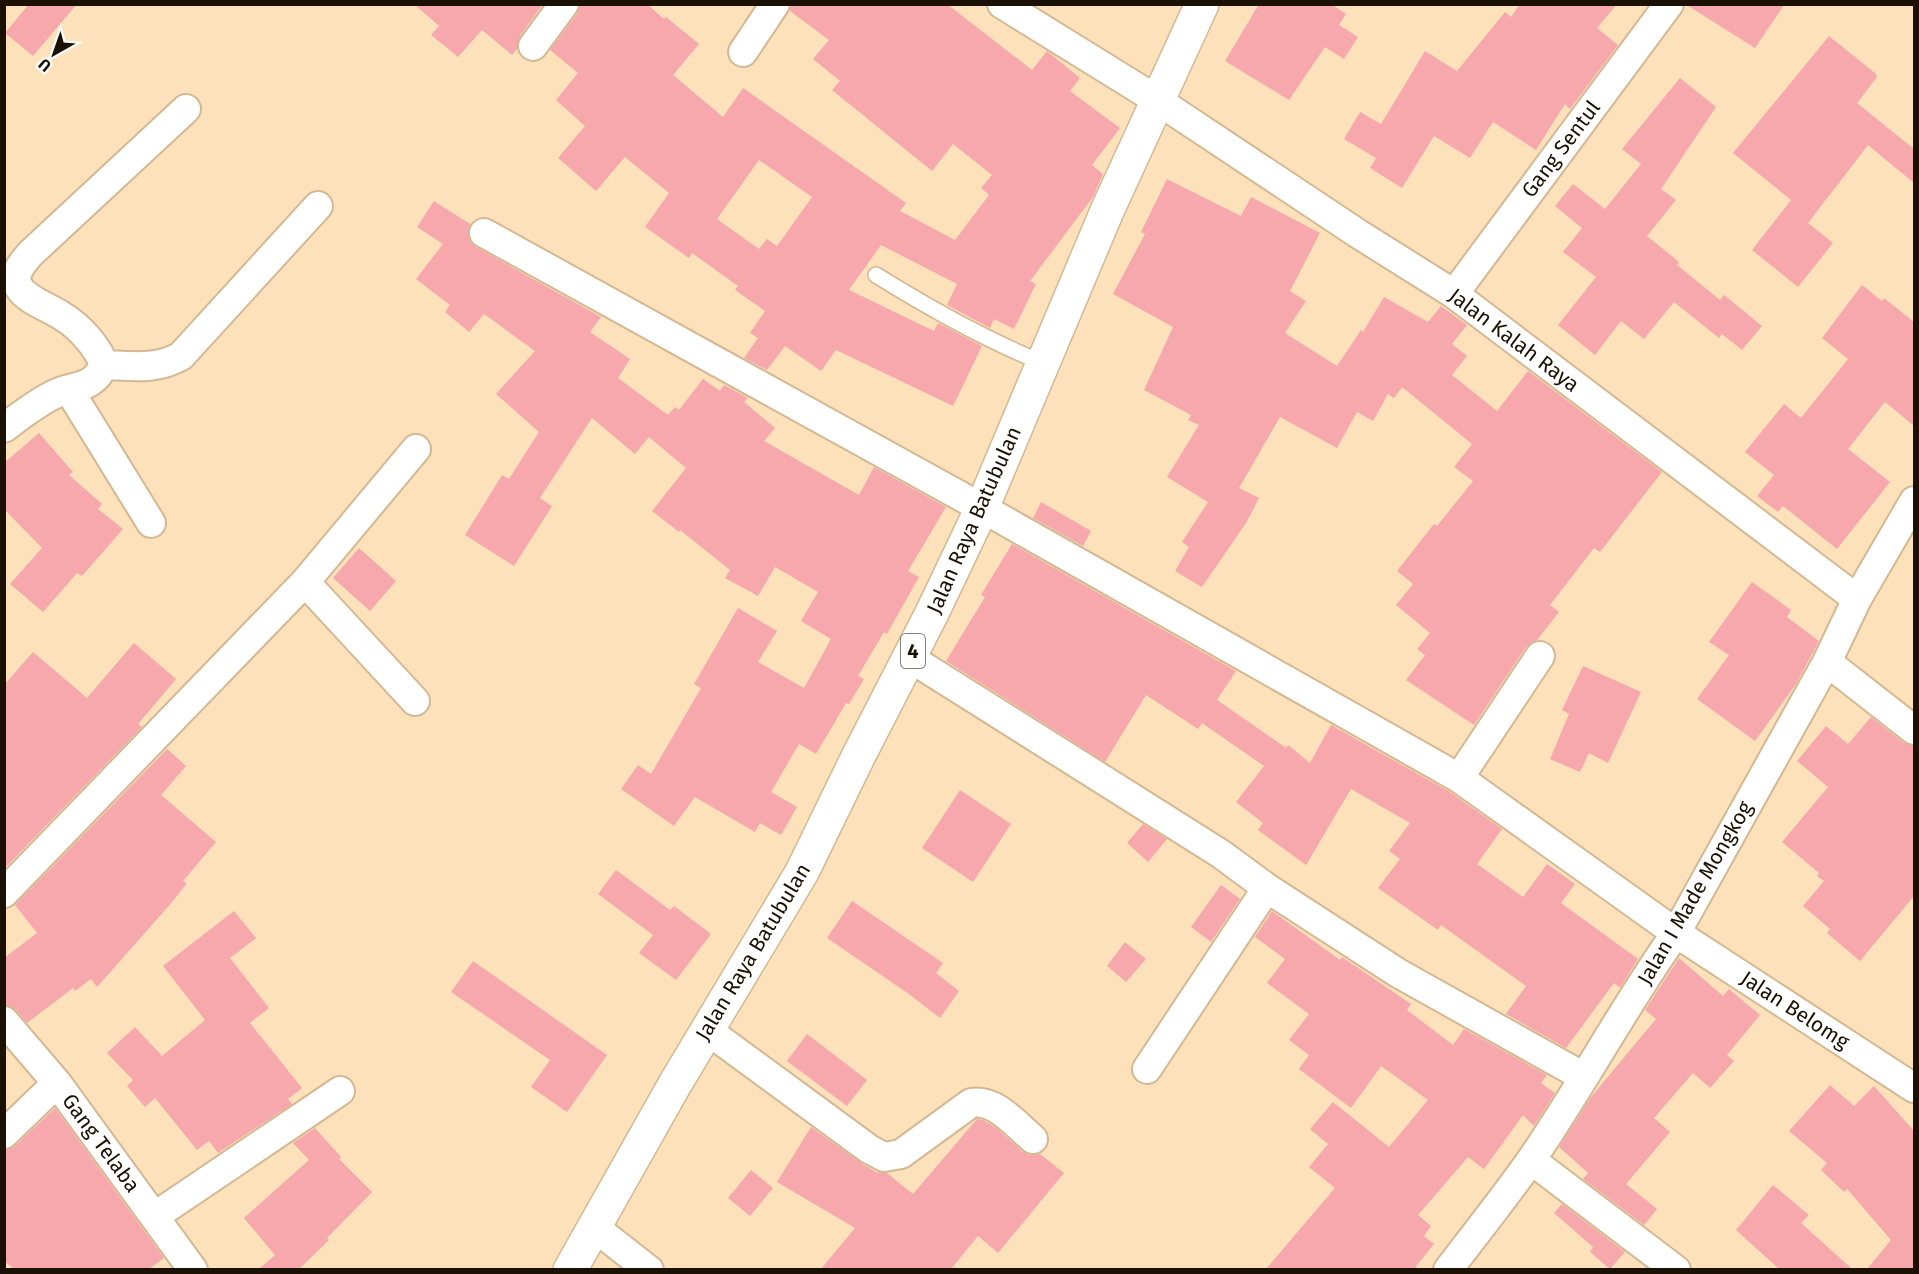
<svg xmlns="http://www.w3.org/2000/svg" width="1919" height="1274" viewBox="0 0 1919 1274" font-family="'Fira Sans',sans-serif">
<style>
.building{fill:#f6a8ac;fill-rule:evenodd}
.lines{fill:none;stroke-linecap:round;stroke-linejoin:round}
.lane-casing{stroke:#d3b893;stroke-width:18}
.street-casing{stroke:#d3b893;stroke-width:32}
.highway-casing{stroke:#d3b893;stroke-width:36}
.lane{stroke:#fff;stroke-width:15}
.street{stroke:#fff;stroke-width:28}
.highway{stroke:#fff;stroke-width:33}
.labels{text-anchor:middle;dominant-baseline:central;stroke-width:4.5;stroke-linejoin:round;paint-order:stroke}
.shield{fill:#fff;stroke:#5f584f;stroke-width:1.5}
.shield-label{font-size:20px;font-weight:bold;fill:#1a1104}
.street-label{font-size:21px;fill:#1a1104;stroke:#fff}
</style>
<rect width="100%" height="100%" fill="#fde1ba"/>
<path class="building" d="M 29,4 L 77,4 L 33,56 L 5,33 Z
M 414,4 L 543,4 L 520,36 L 517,49 L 512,55 L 482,30 L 458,57 L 431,35 L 439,26 Z
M 580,4 L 647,4 L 664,19 L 666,17 L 699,44 L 673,75 L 723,117 L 743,88 L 906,203 L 900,211 L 955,240 L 989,195 L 981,188 L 992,175 L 953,144 L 932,171 L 832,90 L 840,81 L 813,59 L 829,40 L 790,11 L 791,4 L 947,4 L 1032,70 L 1047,51 L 1080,78 L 1070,91 L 1120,128 L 1092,165 L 1103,174 L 1093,197 L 1030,281 L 1036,284 L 1014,329 L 994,319 L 990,328 L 947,305 L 957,284 L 881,245 L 849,290 L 934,331 L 938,323 L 982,346 L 953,406 L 836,350 L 821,371 L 785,346 L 767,370 L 744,358 L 758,338 L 750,333 L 765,311 L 735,290 L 738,286 L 692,253 L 689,258 L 645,227 L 669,193 L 625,157 L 596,191 L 558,158 L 585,126 L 556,100 L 578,73 L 550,50 L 577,14 ZM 759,160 L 812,197 L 777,246 L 767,239 L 759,249 L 717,219 Z
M 1259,4 L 1331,4 L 1346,14 L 1339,25 L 1358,37 L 1344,59 L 1325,47 L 1289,100 L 1225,61 Z
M 1520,4 L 1617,4 L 1597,28 L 1618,45 L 1570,109 L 1565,104 L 1536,150 L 1493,122 L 1470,158 L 1434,136 L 1402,188 L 1370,168 L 1376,158 L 1344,139 L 1360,112 L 1381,124 L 1425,51 L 1457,71 L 1505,12 L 1511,17 Z
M 1685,4 L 1705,4 L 1784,5 L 1755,48 Z
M 1829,36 L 1876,74 L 1877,77 L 1857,103 L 1914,149 L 1914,183 L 1868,145 L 1808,223 L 1833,243 L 1798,287 L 1752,250 L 1791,200 L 1733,153 Z
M 1680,78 L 1716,107 L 1661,189 L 1676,200 L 1647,236 L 1679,262 L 1677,265 L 1720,300 L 1724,295 L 1762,326 L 1742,350 L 1722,334 L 1719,338 L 1674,302 L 1644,339 L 1621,321 L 1595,355 L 1558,325 L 1596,277 L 1563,252 L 1582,228 L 1555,206 L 1573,184 L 1605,209 L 1641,164 L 1622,149 Z
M 1167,179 L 1241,216 L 1251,197 L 1320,233 L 1290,291 L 1306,301 L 1285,333 L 1337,366 L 1361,330 L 1363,332 L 1384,297 L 1428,322 L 1441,306 L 1467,325 L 1452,344 L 1467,356 L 1452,375 L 1497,411 L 1528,371 L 1662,472 L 1600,552 L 1594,548 L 1550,605 L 1559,612 L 1537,640 L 1526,647 L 1474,725 L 1406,680 L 1425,655 L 1417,649 L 1430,633 L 1396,605 L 1413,584 L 1397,571 L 1434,524 L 1437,526 L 1473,481 L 1454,467 L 1472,444 L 1402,387 L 1394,398 L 1388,394 L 1373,421 L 1357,412 L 1337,448 L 1280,417 L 1239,488 L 1259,498 L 1246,523 L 1202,587 L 1175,571 L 1189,547 L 1182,542 L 1208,502 L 1167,477 L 1199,425 L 1188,420 L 1191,415 L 1144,390 L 1173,327 L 1113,294 L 1145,234 L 1141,232 Z
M 434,201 L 470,224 L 468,234 L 470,242 L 476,247 L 601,317 L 590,332 L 630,359 L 618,378 L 668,415 L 675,407 L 679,410 L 703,379 L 720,391 L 724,385 L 748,398 L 744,402 L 775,428 L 764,441 L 859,495 L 874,467 L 946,507 L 908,571 L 919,577 L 887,634 L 884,632 L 858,676 L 864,679 L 849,704 L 846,703 L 816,754 L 799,744 L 771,792 L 797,807 L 781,835 L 760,823 L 755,832 L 695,797 L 674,826 L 621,789 L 638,765 L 651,774 L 701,688 L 694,684 L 738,608 L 777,631 L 758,662 L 804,688 L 831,639 L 801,621 L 818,592 L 775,567 L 758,596 L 725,578 L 730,570 L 680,530 L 679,532 L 652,511 L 686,468 L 649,437 L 635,454 L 592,418 L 540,498 L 552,506 L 514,566 L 465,535 L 502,475 L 509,479 L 539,432 L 496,394 L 535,351 L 484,314 L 469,332 L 445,312 L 450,305 L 416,279 L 443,244 L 417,227 Z
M 1862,285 L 1882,301 L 1884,298 L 1914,322 L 1914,426 L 1885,402 L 1848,449 L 1890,482 L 1837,549 L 1783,506 L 1778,512 L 1757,496 L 1774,475 L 1745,452 L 1784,404 L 1801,418 L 1848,359 L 1822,338 Z
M 39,433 L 73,472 L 69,475 L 102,504 L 98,509 L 123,529 L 82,576 L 77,573 L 43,612 L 10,584 L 42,548 L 4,509 L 4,463 Z
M 1041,502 L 1091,531 L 1083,546 L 1033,518 Z
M 1012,544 L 1236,671 L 1217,700 L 1286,748 L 1288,745 L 1310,763 L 1331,725 L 1450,792 L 1502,829 L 1477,864 L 1523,897 L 1547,864 L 1575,884 L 1561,903 L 1638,959 L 1620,988 L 1614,983 L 1566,1048 L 1506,1014 L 1526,986 L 1441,925 L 1438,930 L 1378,888 L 1400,859 L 1389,851 L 1410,823 L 1351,789 L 1306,865 L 1258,830 L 1263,823 L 1236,802 L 1264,766 L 1202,723 L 1198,729 L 1146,695 L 1105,762 L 946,661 L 985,597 L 981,595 Z
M 359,548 L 396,581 L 370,611 L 333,578 Z
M 1752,582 L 1791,610 L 1787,617 L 1819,641 L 1796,684 L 1755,741 L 1697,699 L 1729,655 L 1709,642 Z
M 134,643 L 176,679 L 138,724 L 142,727 L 4,869 L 4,685 L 33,652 L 87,698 Z
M 1583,666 L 1641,692 L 1608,763 L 1589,753 L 1580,772 L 1550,759 L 1569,714 L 1562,710 Z
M 1871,717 L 1904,743 L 1914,746 L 1914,896 L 1860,961 L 1827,933 L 1830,929 L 1803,906 L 1824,881 L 1817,876 L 1819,873 L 1782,842 L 1828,787 L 1797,761 L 1826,726 L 1848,744 Z
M 167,749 L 186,766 L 161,795 L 216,842 L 183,881 L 187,883 L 173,901 L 97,987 L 91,979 L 75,991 L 73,988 L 27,1023 L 16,1010 L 4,1005 L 4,958 L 37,933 L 15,905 Z
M 960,790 L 1011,824 L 973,882 L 922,848 Z
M 1143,824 L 1167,839 L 1148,862 L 1127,843 Z
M 616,870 L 670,910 L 674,906 L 711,934 L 676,980 L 639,953 L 653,935 L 598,894 Z
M 1221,885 L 1240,899 L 1211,942 L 1191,927 Z
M 852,901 L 943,963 L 936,973 L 959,991 L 940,1018 L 909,994 L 827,938 Z
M 234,911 L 256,938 L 230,958 L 269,1008 L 250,1023 L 302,1088 L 288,1099 L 292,1104 L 218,1153 L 209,1141 L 197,1150 L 155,1098 L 145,1107 L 127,1086 L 133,1080 L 107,1053 L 135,1027 L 162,1056 L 205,1020 L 163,966 Z
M 1272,911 L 1340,960 L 1342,957 L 1411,1004 L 1407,1010 L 1453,1045 L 1464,1029 L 1547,1075 L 1541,1083 L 1555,1093 L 1534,1126 L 1523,1115 L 1484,1169 L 1468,1157 L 1418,1215 L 1431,1226 L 1424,1236 L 1434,1244 L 1414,1269 L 1266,1269 L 1335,1188 L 1309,1167 L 1328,1144 L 1310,1129 L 1333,1102 L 1389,1147 L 1428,1100 L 1381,1066 L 1351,1108 L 1299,1069 L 1309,1055 L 1289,1040 L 1309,1014 L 1267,983 L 1285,959 L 1255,937 Z
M 1125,942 L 1146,959 L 1126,982 L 1107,966 Z
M 1679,958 L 1723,996 L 1729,989 L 1760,1015 L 1727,1055 L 1734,1061 L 1710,1088 L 1693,1073 L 1654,1118 L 1670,1132 L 1626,1184 L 1657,1209 L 1644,1225 L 1583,1179 L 1588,1173 L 1559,1147 L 1591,1097 L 1656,1019 L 1645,1010 Z
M 473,961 L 607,1055 L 567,1112 L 531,1087 L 550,1060 L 451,992 Z
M 807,1034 L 867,1080 L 847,1106 L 787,1061 Z
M 1830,1085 L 1854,1106 L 1874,1086 L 1914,1131 L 1914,1269 L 1867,1269 L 1891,1240 L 1847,1189 L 1844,1192 L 1821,1170 L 1827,1163 L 1789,1131 Z
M 55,1108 L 164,1258 L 149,1269 L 14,1269 L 4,1261 L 4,1150 L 15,1146 Z
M 977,1119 L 983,1120 L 995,1127 L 1023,1152 L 1030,1155 L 1040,1154 L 1064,1173 L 998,1253 L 978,1236 L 951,1269 L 821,1269 L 855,1228 L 777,1182 L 811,1127 L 861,1163 L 876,1172 L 887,1173 L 913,1194 Z
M 315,1128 L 341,1157 L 339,1159 L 372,1192 L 327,1238 L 329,1240 L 299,1269 L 259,1269 L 275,1255 L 244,1218 L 309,1160 L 293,1143 Z
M 751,1170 L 773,1188 L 750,1216 L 728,1198 Z
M 1773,1185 L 1809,1215 L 1801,1223 L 1852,1269 L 1779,1269 L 1736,1230 Z
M 1562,1204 L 1625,1252 L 1610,1269 L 1590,1252 L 1593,1247 L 1554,1213 Z"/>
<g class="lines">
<defs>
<path id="lane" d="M 876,275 C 929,308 984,339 1043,363"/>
<path id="street" d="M 1002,4 L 1157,100 L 1357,233 L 1454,294 L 1857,599
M 533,46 L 564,4
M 743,52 L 775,4
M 484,233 L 982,508 L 1459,778 L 1676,933 L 1914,1088
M 1454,294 L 1669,4
M 104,365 C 132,366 157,370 181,356 L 318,206
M 69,390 L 151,523
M 4,428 C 20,416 35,404 53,395 C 74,384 92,391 104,365 C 98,347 79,326 62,316 C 49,307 22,299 17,283 C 14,271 23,263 30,254 L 186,109
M 305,582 L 415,701
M 910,658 L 1221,854 L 1267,888 L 1398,973 L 1584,1077
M 1827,662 L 1914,730
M 1459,778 L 1540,656
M 4,893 L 305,582 L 416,449
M 4,1021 L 57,1083 L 193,1270
M 707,1030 L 869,1149 L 884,1157 L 901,1154 L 971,1103 C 996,1099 1015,1124 1033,1139
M 1147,1069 L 1267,888
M 4,1134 L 57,1083
M 1531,1160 L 1676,1270
M 155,1216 L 340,1091
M 594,1227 L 649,1270
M 1448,1270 C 1476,1233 1505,1197 1531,1160 C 1582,1086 1624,1006 1676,933 L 1827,662 L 1857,599 L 1914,501"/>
<path id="highway" d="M 570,1270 L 675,1084 L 802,872 L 858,757 L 932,613 L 982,508 L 1107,211 L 1202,4"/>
</defs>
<use href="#lane" class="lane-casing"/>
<use href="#street" class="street-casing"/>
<use href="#highway" class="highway-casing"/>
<use href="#lane" class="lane"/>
<use href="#street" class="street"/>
<use href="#highway" class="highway"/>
</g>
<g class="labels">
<rect class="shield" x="901" y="634" width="24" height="34" rx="4.5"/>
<g class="shield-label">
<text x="913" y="651">4</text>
</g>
<g class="street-label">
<text transform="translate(1561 149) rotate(-53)">Gang Sentul</text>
<text transform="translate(1514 340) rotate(37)">Jalan Kalah Raya</text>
<text transform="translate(974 520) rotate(-66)">Jalan Raya Batubulan</text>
<text transform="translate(1695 893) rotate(-60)">Jalan I Made Mongkog</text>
<text transform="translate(753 952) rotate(-59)">Jalan Raya Batubulan</text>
<text transform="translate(1795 1010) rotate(33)">Jalan Belomg</text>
<text transform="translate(101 1143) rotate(54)">Gang Telaba</text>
</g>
</g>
<rect width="1919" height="1274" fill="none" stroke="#1a1104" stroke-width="12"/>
<g transform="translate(54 54) rotate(220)" stroke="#ffffff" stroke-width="4.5" paint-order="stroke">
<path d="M0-4.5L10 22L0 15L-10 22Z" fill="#1a1104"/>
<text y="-9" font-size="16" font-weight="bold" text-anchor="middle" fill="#1a1104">U</text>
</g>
</svg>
